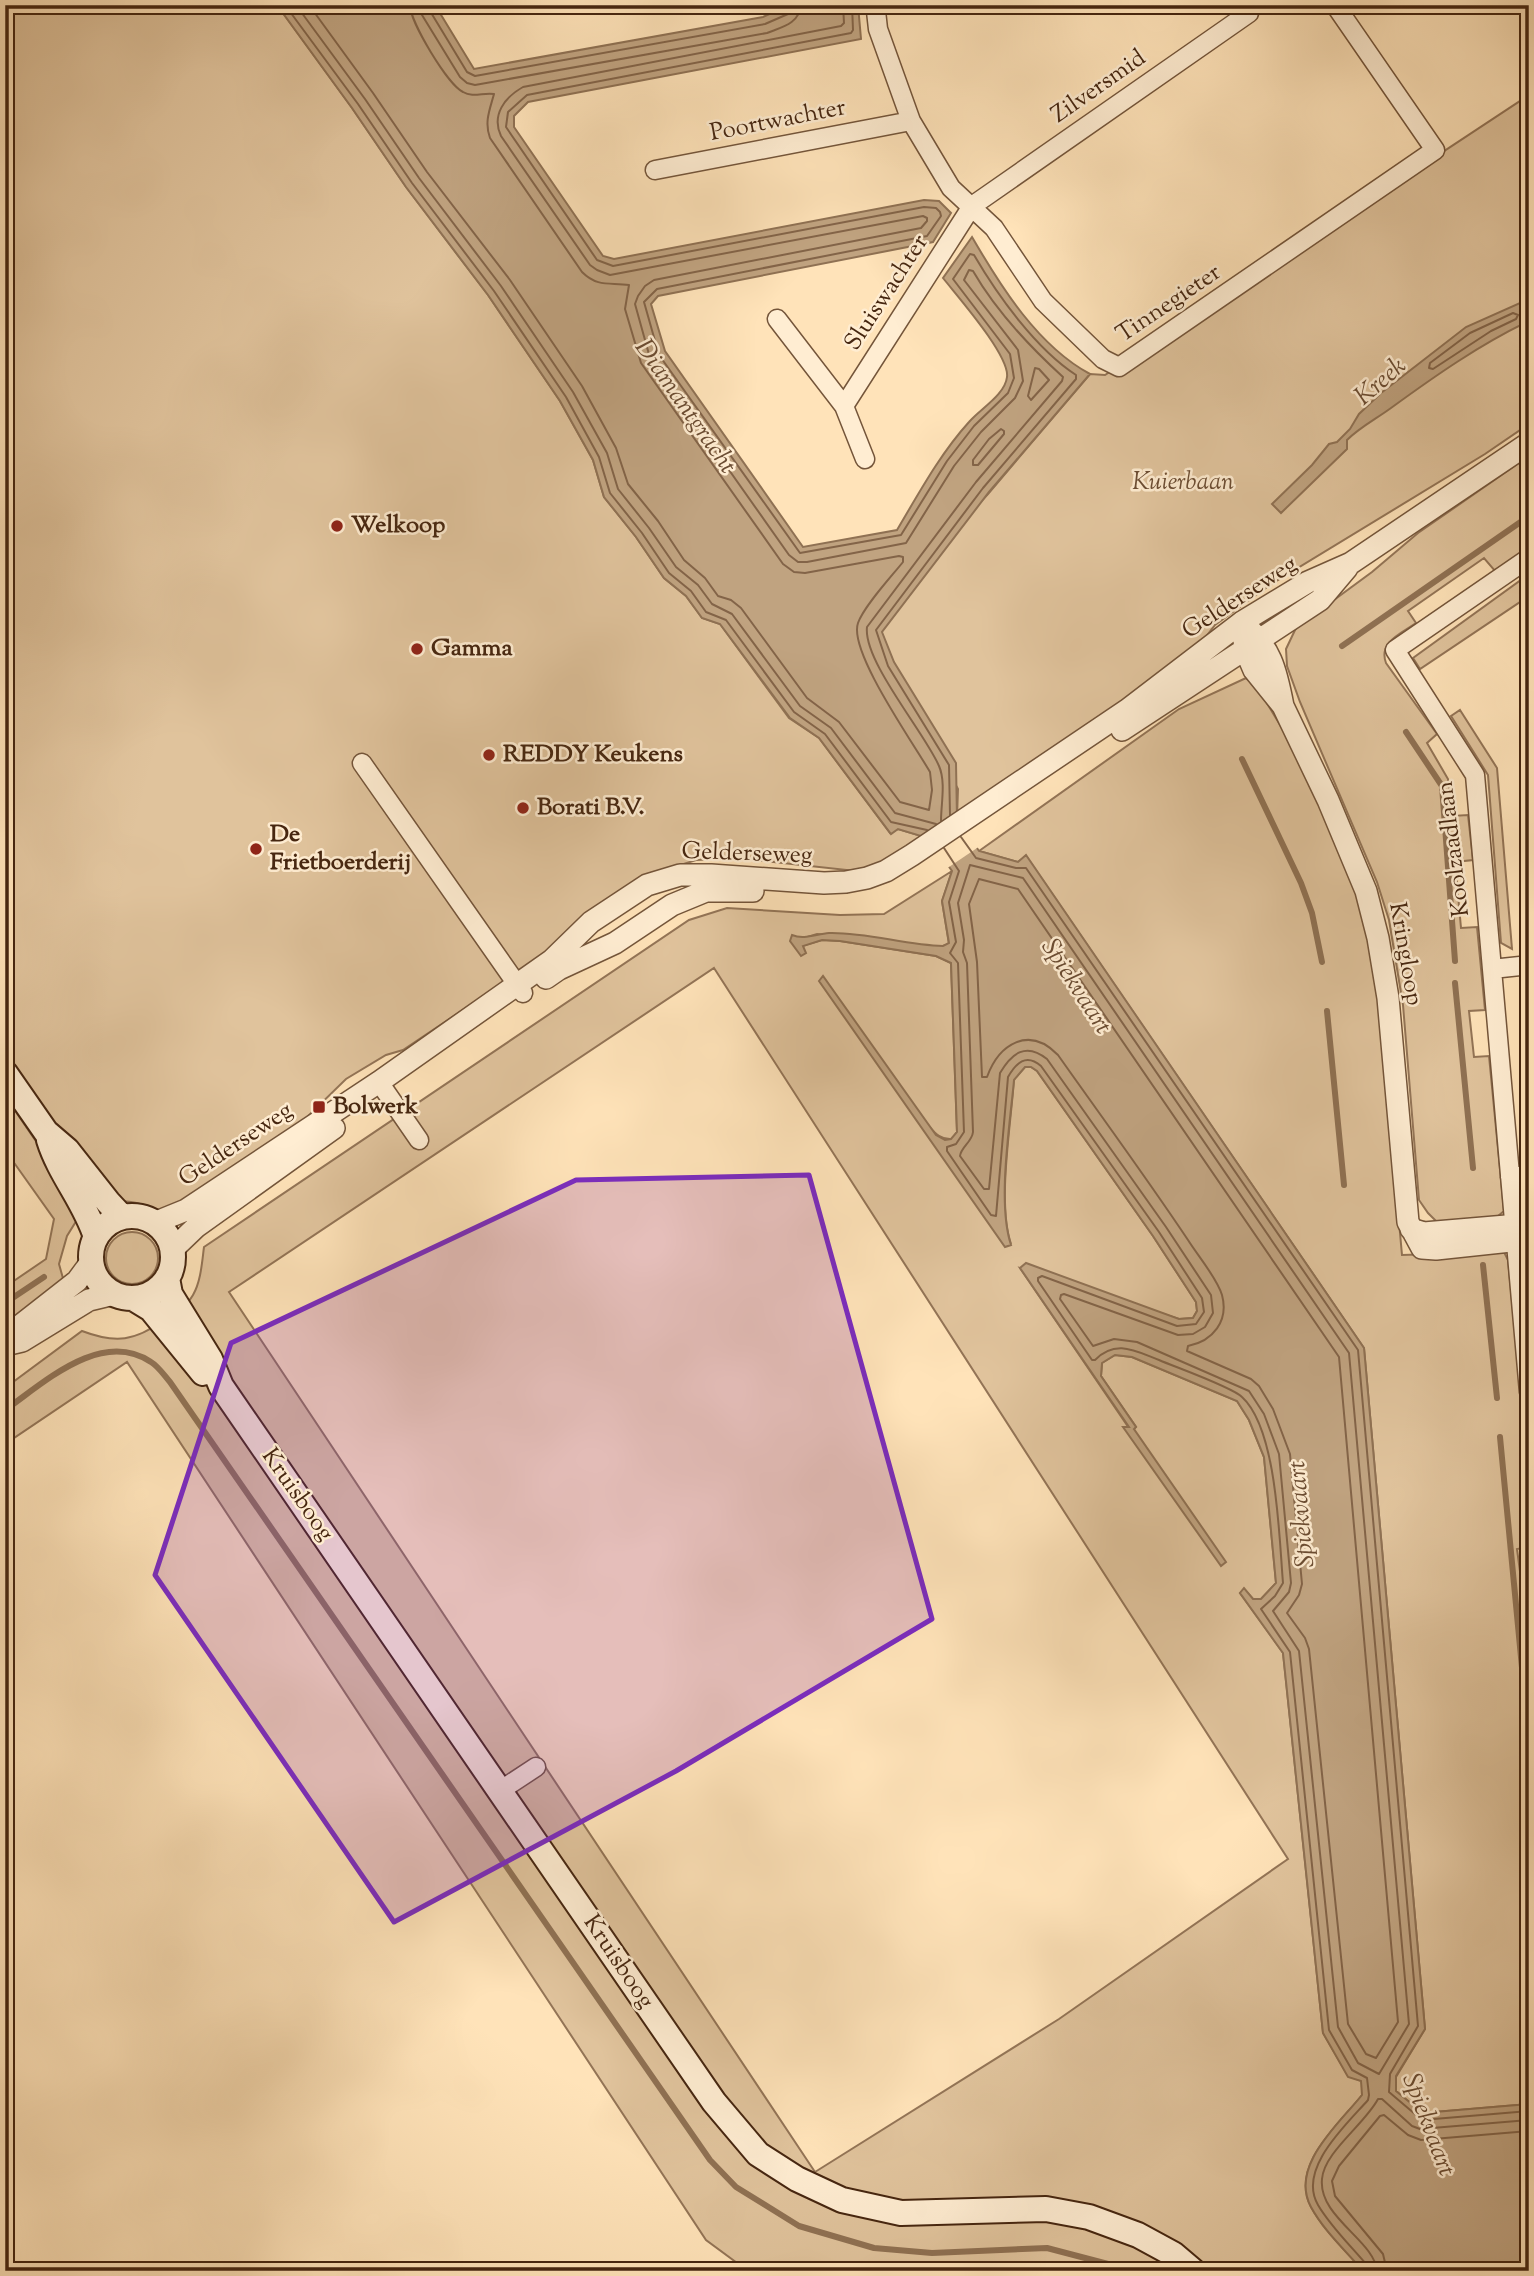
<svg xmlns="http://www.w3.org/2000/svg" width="1534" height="2276" viewBox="0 0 1534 2276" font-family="'Sorts Mill Goudy',serif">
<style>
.green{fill:#e0c39c;stroke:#937456;stroke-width:2;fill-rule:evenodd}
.water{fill:#c0a380;stroke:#8f7153;stroke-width:2}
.pier{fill:#ffe3b9}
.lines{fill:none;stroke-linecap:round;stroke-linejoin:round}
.shore{stroke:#836448;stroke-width:2}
.stream{stroke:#8f7153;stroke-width:6}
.minor-casing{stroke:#74553a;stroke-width:21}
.tertiary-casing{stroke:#74553a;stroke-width:24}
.secondary-casing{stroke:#462610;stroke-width:28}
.minor{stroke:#ffedd2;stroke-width:18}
.tertiary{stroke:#ffedd2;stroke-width:21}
.secondary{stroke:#ffedd2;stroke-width:24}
.marked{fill:#7b2cbf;fill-opacity:0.2;stroke:#7b2cbf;stroke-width:5;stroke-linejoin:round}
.poi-dot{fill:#8f2418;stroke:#ffedd2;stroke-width:2.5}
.labels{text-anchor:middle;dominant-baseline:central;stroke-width:5;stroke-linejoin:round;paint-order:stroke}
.street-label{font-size:24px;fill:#462610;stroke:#ffedd2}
.park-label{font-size:24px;font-style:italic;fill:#6c4d33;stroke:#ffedd2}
.poi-label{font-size:24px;font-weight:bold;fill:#462610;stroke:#ffedd2;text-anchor:start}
.water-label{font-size:26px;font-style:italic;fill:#6b4c32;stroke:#ffedd2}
</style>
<rect width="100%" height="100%" fill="#ffe3b9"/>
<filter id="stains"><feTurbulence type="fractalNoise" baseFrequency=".00286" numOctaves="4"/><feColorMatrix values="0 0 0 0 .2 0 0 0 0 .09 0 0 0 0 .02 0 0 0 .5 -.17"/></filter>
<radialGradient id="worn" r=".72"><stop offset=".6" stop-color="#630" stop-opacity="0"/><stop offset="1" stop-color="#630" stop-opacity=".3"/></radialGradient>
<path class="green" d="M 5,5 L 277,5 L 352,108 L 406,187 L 488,295 L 560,401 L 593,460 L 604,497 L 636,537 L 664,578 L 686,596 L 702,618 L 720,624 L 789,718 L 819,738 L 890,833 L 898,829 L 928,838 L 874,873 L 736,858 L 696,860 L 656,873 L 551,951 L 403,1050 L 386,1055 L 346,1079 L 300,1124 L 164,1215 C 148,1205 135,1201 116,1201 L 50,1121 L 5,1056 Z
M 1529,95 L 1529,424 L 1485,454 L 1270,585 L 1215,625 L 1188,660 L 957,818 L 958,789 L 867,623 L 988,494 L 1090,374 L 1105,375 Z
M 1529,456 L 1529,547 L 1495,571 L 1484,558 L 1408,611 L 1416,623 C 1402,633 1378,642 1386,663 L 1437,734 L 1427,743 L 1448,779 L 1452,816 L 1468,815 L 1473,860 L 1455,862 L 1461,928 L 1477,927 L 1485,1010 L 1469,1011 L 1474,1057 L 1489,1056 L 1504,1211 L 1492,1221 L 1439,1224 L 1428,1213 L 1419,1200 L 1403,1005 L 1389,920 L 1377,882 L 1300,702 L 1287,666 L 1286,649 L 1296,628 L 1372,572 L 1418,533 Z
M 1529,574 L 1529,596 L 1420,669 L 1413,658 Z
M 1246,678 L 1259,690 L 1288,738 L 1341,853 L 1360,901 L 1378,988 L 1402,1255 L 1504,1252 L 1508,1260 L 1529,1476 L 1529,1547 L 1517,1549 L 1523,1594 L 1529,1594 L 1529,2104 L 1422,2113 L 1396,2091 L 1396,2077 L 1425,2029 L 1364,1348 L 1026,856 L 1018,862 L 979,851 L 1179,709 Z
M 1460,710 L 1497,768 L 1512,949 L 1501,943 L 1488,775 L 1451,716 Z
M 952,871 L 942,901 L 949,944 L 943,946 L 931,946 L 817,934 L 801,939 L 802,946 L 822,940 L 840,941 L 936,956 L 951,963 L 957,1132 L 952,1139 C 940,1140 935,1133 928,1125 L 1011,1244 C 997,1203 1011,1125 1014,1079 L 1025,1067 L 1031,1067 L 1037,1071 L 1153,1236 L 1196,1302 L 1197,1311 L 1193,1318 L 1179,1319 L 1020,1268 L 1129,1428 L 1134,1429 L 1136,1427 L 1101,1376 L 1102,1363 L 1115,1355 L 1132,1357 L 1237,1401 L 1249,1420 L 1264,1457 L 1276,1583 L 1261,1599 L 1253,1599 L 1244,1589 L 1240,1593 L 1283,1653 L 1323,2033 L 1348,2076 L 1362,2081 L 1362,2095 C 1339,2124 1289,2166 1311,2207 C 1324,2231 1346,2251 1363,2271 L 748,2271 L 706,2240 L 127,1362 L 5,1444 L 5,1388 L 82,1331 C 116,1344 135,1341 164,1320 C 176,1313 186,1307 193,1295 C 201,1281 202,1262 204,1247 L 689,920 L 727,908 L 840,915 L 884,914 ZM 714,968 L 1288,1859 L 1059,2019 L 815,2172 L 229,1292 Z
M 5,1096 L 59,1175 L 80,1215 L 67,1236 L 59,1264 L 64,1282 L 5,1332 L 5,1287 L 46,1259 L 54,1219 L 5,1150 Z
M106 1258a26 26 0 1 1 52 0a26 26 0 1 1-52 0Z"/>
<path class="water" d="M 277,5 L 435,5 L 474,69 L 763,17 L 789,5 L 858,5 L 861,39 L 528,102 L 514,116 L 514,127 L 603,256 L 614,259 L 924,200 L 939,201 L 951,213 L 933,242 L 658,296 L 651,304 L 665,351 L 803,547 L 897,530 C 919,493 940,454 969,422 C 980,409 1005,395 1007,377 C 1010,356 958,297 943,278 L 972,237 C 1001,287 1038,346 1090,374 L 989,492 L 882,632 L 894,662 L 956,763 L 957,819 L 979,851 L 1018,862 L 1026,855 L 1364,1348 L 1425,2029 L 1396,2076 L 1396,2091 L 1423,2113 L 1529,2104 L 1529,2271 L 1363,2271 C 1346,2251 1324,2231 1311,2207 C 1289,2166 1339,2124 1362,2095 L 1361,2081 L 1348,2077 L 1323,2033 L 1283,1653 L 1240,1593 L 1244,1588 L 1253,1599 L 1261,1599 L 1276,1583 L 1264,1457 L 1249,1420 L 1237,1401 L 1132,1357 L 1115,1355 L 1102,1363 L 1101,1376 L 1136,1427 L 1134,1429 L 1226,1562 L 1221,1566 L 1123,1427 L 1129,1427 L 1020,1268 L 1026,1263 L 1179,1319 L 1193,1318 L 1197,1311 L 1196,1302 L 1153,1236 L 1037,1071 L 1031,1067 L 1025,1067 L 1014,1080 C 1010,1125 997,1203 1011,1245 L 1005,1247 L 819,981 L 823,976 L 936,1135 L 945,1140 L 951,1139 L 957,1132 L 951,963 L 936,956 L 840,941 L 822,940 L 803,946 L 806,953 L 801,956 L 790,941 L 792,935 C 804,940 816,934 829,933 C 867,932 905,945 943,946 L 949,943 L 942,901 L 952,871 L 928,838 L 898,829 L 891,834 L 819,738 L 790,718 L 720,624 L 702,618 L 686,596 L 664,578 L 636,537 L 604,497 L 593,460 L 560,401 L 488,295 L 406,187 L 352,108 Z
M 1529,299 L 1529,321 C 1479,345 1435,376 1391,408 C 1376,419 1360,427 1347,440 L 1347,449 L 1281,513 L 1272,504 L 1312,465 L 1329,444 L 1337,442 L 1350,429 L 1359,414 L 1381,393 L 1466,327 Z"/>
<path class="pier" d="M 960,817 L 980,846 L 946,869 L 926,841 Z"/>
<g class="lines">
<path class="shore" d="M 285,5 L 358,104 L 412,183 L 494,291 L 566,397 L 599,457 L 610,493 L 642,533 L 669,573 L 691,591 L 706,612 L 726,620 L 794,712 L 825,734 L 891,822 L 927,830
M 296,5 L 365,99 L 419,178 L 501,286 L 573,392 L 607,453 L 618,489 L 649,528 L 676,567 L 698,585 L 712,604 L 732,614 L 800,706 L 831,728 L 895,813 L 936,824
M 309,5 L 373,93 L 427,172 L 510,280 L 582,386 L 616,448 L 628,484 L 658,521 L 684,560 L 705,578 L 718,596 L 731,600 L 741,608 L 807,698 L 839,722 L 900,802 L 929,810 L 932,790 L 930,772 C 914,744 848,651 858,623 C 864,606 891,577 903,562 L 903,557 L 899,556 L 805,573 L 794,572 L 783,564 L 641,363 L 625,309 L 629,285 C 611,282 598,288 582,272 L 490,138 C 484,122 490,109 494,94 C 484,92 473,98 463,92 C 448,85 410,22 410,5
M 420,5 L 422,15 L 460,77 L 467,83 L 475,85 L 767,33 C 782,27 799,24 801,5
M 429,5 L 430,11 L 467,72 L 475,76 L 765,24 L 788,14 L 792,5
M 843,5 L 844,23 L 841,26 L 523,87 C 505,97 491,115 501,136 L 590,265 L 597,270 L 610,275 L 923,216 L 927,218 L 927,221 L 921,228 L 654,280 L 645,286 L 638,296 L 635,304 L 650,358 L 789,555 L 798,562 L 807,562 L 906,543 L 954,466 L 981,432 L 1015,398 L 1023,381 L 1018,350 L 964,280 L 969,270 L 973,271 C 996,311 1029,346 1063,377 L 1062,381 L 976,482 L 867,627 C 863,661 925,733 939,766 C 946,782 941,804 941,821
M 852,5 L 853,30 L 851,33 L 527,95 L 508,112 L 506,127 L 597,260 L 613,266 L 924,207 L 936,208 L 940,212 L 941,216 L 927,236 L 657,289 L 644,302 L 659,355 L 800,553 L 901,535 L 947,461 L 974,426 L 1008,393 L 1014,378 L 1010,354 L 953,279 L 970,254 L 974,255 C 998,296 1036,349 1076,375 L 1076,379 L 983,488 L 876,630 L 888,666 L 949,765 L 950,815
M 1513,313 L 1518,315 L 1516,319 L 1491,331 L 1433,369 L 1429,368 L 1430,363 L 1470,333 Z
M 1035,368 L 1039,369 L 1049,380 L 1031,400 L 1028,396 Z
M 1001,429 L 1004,431 L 1004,434 L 978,465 L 973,465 L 973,460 L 989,439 Z
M 961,837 L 976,858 L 1016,868 L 1026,868 L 1358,1350 L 1418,2026 L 1390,2074 L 1389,2092 L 1422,2120 L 1529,2111
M 944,848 L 959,871 L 949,902 L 956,942 L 950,953 L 958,963 L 964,1132 L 956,1144 L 947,1147 L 947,1151 L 991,1215 L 996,1216 L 1008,1077 C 1016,1063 1026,1053 1041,1066 L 1159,1232 L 1202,1298 L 1204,1312 L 1196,1324 L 1177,1326 L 1042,1276 L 1038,1278 L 1038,1281 L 1092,1360 L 1095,1360 C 1116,1339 1135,1351 1159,1360 C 1175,1367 1232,1387 1242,1397 C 1277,1429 1279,1536 1283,1583 L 1275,1596 L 1261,1609 L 1290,1652 L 1329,2030 L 1352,2070 L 1367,2078 L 1369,2095 L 1368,2100 C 1346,2125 1297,2169 1318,2205 C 1331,2227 1350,2245 1366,2264 L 1368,2271
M 970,865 L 1023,878 L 1349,1353 L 1409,2024 L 1379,2074 L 1358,2063 L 1338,2027 L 1299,1651 L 1273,1611 L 1289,1592 L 1291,1583 L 1279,1454 L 1264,1414 L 1249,1391 L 1137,1342 L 1114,1339 L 1093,1346 L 1060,1299 L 1061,1295 L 1064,1294 L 1178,1335 L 1193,1334 L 1205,1327 L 1213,1313 L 1211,1295 L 1166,1227 L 1047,1059 C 1026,1042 1012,1053 1000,1073 L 989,1189 L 984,1189 L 960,1156 C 961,1147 972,1142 973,1132 L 967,963 L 963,952 L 964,940 L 958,903 Z
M 979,879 L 1018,889 L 1339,1357 L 1398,2022 L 1376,2058 L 1366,2054 L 1348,2024 L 1309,1649 L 1305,1638 L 1287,1613 L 1299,1595 L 1302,1584 L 1290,1454 L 1273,1409 L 1259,1386 L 1251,1379 L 1187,1351 L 1188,1346 C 1213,1341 1229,1321 1222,1295 C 1217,1278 1198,1256 1188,1240 C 1146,1177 1101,1116 1058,1055 C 1029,1025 999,1044 987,1077 L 982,1077 L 977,962 L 969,904 Z
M 1377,2271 C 1375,2241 1318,2217 1322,2179 C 1324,2152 1365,2124 1378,2099 L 1382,2099 L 1412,2126 L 1420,2129 L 1529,2120
M 1387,2271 L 1383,2254 L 1335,2196 L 1332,2181 L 1339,2166 L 1380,2116 L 1384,2115 L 1408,2135 L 1421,2140 L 1529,2131"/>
<path class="stream" d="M 1342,646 L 1522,521
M 1406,732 L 1442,786 L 1455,961
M 1242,759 L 1301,883 L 1312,913 L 1322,962
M 1455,983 L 1473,1168
M 1327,1011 L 1344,1185
M 1483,1265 L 1497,1398
M 5,1303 L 44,1277
M 5,1410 C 45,1382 101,1329 151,1362 C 158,1366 164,1375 170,1382 L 710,2160 L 736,2187 L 799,2226 L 874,2248 L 932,2253 L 1047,2248 L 1108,2264 L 1118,2271
M 1500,1437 L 1529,1741"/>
<defs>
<path id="minor" d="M 879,5 L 876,11 L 878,29 L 911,121 L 951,188 L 994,228 L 1043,301 L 1103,359 L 1119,367 L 1435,150 L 1335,5
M 655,170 L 911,121
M 777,319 L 844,406 L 972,206 L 1249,13 L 1250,5
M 844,406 L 865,459
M 1529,558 L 1395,650 L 1475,775 L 1529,1392
M 362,763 L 523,993
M 1492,969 L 1529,965
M 379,1082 L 419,1140
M 1510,1177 L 1529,1175
M 501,1790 L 536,1767"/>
<path id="tertiary" d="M 1283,706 C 1276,669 1271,648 1242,622 L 1245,649 L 1254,670 L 1283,706 L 1328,800 L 1366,891 L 1378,938 L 1388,998 L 1408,1222 L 1422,1248 L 1436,1249 L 1529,1239
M 1122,730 L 1320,600 L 1347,568
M 546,978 L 559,969 L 615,943 L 672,905 L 706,891 L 753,891
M 154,1223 L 186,1210 L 379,1082 L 552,960 L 591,922 L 647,885 L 680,875 L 711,875 L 824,883 L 846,882 L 867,878 L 886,871 L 912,855 L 1127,710 L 1242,622 L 1308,582 L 1351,563 L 1529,443
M 1411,1229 L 1424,1233 L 1529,1224
M 172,1250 L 196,1227 L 334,1128
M 7,1342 L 17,1328 L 77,1281 L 91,1262
M 5,1345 L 22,1341 L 89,1300 L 114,1294"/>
<path id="secondary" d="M 5,1073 L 46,1132 L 67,1150 L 108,1202 L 122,1217
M 49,1140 C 60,1175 85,1202 96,1237
M91 1257a41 41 0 1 1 82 0a41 41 0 1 1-82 0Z
M 167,1278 L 170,1294 L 210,1359 L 221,1386 L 714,2102 L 758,2154 L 797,2179 L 842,2200 L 901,2213 L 1046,2209 L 1089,2217 L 1138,2235 L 1173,2254 L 1193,2271
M 133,1298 L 151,1309 L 203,1373"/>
</defs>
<use href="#minor" class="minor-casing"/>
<use href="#tertiary" class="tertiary-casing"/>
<use href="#secondary" class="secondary-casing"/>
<use href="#minor" class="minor"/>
<use href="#tertiary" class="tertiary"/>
<use href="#secondary" class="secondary"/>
</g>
<path class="marked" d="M 809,1175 L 932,1619 L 676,1771 L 394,1922 L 155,1575 L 231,1343 L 576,1180 Z"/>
<g class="poi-dot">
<circle cx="337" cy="526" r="7"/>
<circle cx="417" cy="649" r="7"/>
<circle cx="489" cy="755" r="7"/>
<circle cx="523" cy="808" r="7"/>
<circle cx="256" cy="849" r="7"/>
<rect x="312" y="1100" width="14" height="14" rx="3.5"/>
</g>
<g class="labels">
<g class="street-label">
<text transform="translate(1099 87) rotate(-35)">Zilversmid</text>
<text transform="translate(778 121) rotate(-11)">Poortwachter</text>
<text transform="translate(887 293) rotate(-57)">Sluiswachter</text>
<text transform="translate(1169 304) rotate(-34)">Tinnegieter</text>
<text transform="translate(1240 598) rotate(-33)">Gelderseweg</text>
<text transform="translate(1454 849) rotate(-97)">Koolzaadlaan</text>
<text transform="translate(747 854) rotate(2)">Gelderseweg</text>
<text transform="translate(1405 954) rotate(80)">Kringloop</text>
<text transform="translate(236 1145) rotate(-34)">Gelderseweg</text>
<text transform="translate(297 1495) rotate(55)">Kruisboog</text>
<text transform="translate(618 1962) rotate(56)">Kruisboog</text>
</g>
<g class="park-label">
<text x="1183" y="483">Kuierbaan</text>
</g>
<g class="poi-label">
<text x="351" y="526">Welkoop</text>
<text x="431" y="649">Gamma</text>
<text x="503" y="755">REDDY Keukens</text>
<text x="537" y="808">Borati B.V.</text>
<text x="270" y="835">De<tspan x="270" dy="28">Frietboerderij</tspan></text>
<text x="333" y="1107">Bolwerk</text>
</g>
<g class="water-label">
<text transform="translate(1381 382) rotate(-41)">Kreek</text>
<text transform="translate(685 407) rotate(55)">Diamantgracht</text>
<text transform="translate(1076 987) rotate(57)">Spiekvaart</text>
<text transform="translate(1302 1514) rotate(-95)">Spiekvaart</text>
<text transform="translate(1428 2125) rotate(69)">Spiekvaart</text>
</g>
</g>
<rect width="1534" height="2276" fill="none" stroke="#ffe3b9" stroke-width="28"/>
<rect x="7" y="7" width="1520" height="2262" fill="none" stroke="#462610" stroke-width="3.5"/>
<rect x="14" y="14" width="1506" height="2248" fill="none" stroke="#462610" stroke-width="2"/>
<rect width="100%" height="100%" filter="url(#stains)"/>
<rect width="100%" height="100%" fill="url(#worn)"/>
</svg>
